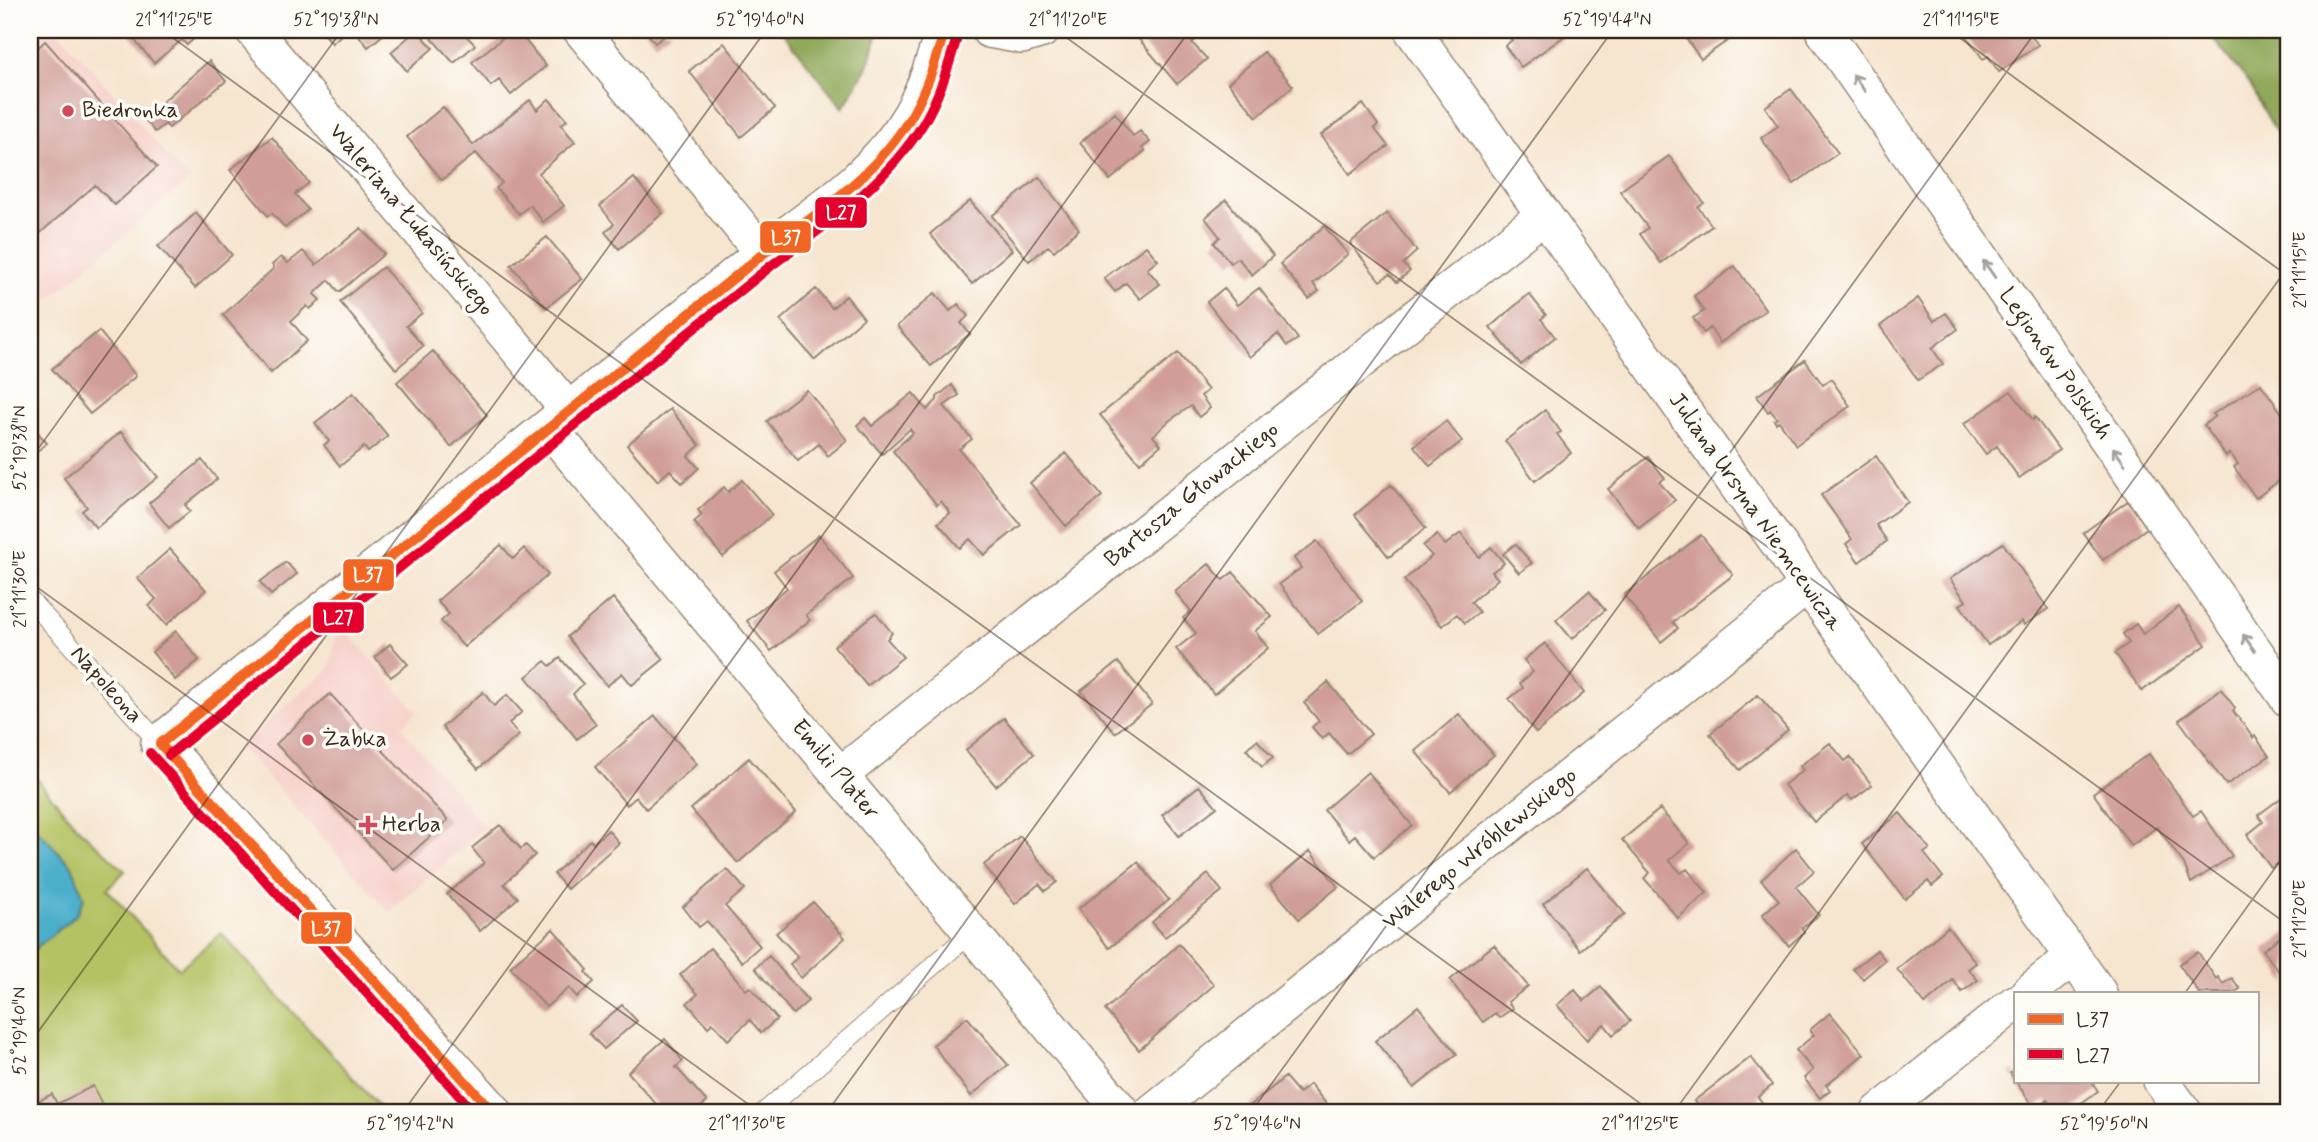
<svg xmlns="http://www.w3.org/2000/svg" width="2318" height="1142" viewBox="0 0 2318 1142" font-family="Mynerve,sans-serif">
<style>
.built{fill:#f7d0cb}
.green{fill:#b5c264;stroke:#787641;stroke-width:2}
.forest{fill:#90a85a;stroke:#66693c;stroke-width:2}
.water{fill:#4caecb;stroke:#446c74;stroke-width:2}
.building{fill:#d09d98}
.lines{fill:none;stroke-linecap:round;stroke-linejoin:round}
.service-casing{stroke:#988876;stroke-width:20}
.minor-casing{stroke:#988876;stroke-width:38}
.tertiary-casing{stroke:#988876;stroke-width:41}
.service{stroke:#fff;stroke-width:18}
.minor{stroke:#fff;stroke-width:35}
.tertiary{stroke:#fff;stroke-width:38}
.bus-1-casing{stroke:#fdfcf7;stroke-width:16}
.bus-2-casing{stroke:#fdfcf7;stroke-width:16}
.bus-1{stroke:#f26522;stroke-width:10}
.bus-2{stroke:#e4002b;stroke-width:10}
.oneway{stroke:#a79f9a}
.ticks{fill:none;stroke:#3b2a1e;stroke-width:2;stroke-opacity:0.45}
.poi-dot{fill:#d1495b;stroke:#fdfcf7;stroke-width:2.5}
.labels{text-anchor:middle;dominant-baseline:central;stroke-width:7;stroke-linejoin:round;paint-order:stroke}
.poi-label{font-size:23px;fill:#3b2a1e;stroke:#fdfcf7;text-anchor:start}
.street-label{font-size:23px;fill:#3b2a1e;stroke:#fdfcf7}
.line-badge{stroke:#fdfcf7;stroke-width:2.5}
.badge-label{font-size:19px;text-anchor:middle;font-weight:bold;fill:#fff}
.neatline{fill:none;stroke:#3b2a1e;stroke-width:2.5}
.ticks-label{font-size:18px;text-anchor:middle;fill:#3b2a1e}
</style>
<rect width="100%" height="100%" fill="#fdfcf7"/>
<filter id="ink" filterUnits="userSpaceOnUse"><feTurbulence type="fractalNoise" baseFrequency=".0143" numOctaves="2"/><feDisplacementMap in="SourceGraphic" scale="14" xChannelSelector="R" yChannelSelector="G"/><feConvolveMatrix kernelMatrix="1 2 1 2 8 2 1 2 1" color-interpolation-filters="sRGB"/></filter>
<filter id="wash" filterUnits="userSpaceOnUse"><feTurbulence type="fractalNoise" baseFrequency=".00686" numOctaves="4" result="noise"/><feDisplacementMap in="SourceGraphic" scale="28" xChannelSelector="R" yChannelSelector="G"/><feGaussianBlur stdDeviation="1.57" result="paint"/><feColorMatrix in="noise" values="0 0 0 0 0 0 0 0 0 0 0 0 0 0 0 0 0 1.4 0 .05"/><feComposite in="paint" operator="in"/></filter>
<g filter="url(#wash)">
<rect width="100%" height="100%" fill="#f6e5cf"/>
<path class="built" d="M 30,30 L 57,30 L 189,180 L 30,316 Z
M 345,629 L 417,712 L 401,727 L 485,828 L 389,912 L 239,745 L 329,669 L 337,636 Z"/>
<path class="green" d="M 30,771 L 78,828 L 125,871 L 107,889 L 179,969 L 221,933 L 384,1112 L 30,1112 Z"/>
<path class="forest" d="M 781,30 L 879,30 L 868,65 L 843,108 Z
M 2207,30 L 2288,30 L 2288,154 L 2249,83 Z"/>
<path class="water" d="M 30,822 L 72,866 L 84,898 L 76,915 L 30,953 Z"/>
<g id="blocks">
<path class="building" d="M 126,30 L 195,30 L 199,34 L 187,45 L 182,40 L 154,63 Z
M 321,30 L 347,30 L 332,43 Z
M 354,30 L 389,30 L 368,47 Z
M 417,30 L 433,48 L 407,71 L 391,52 Z
M 424,30 L 461,30 L 475,45 L 454,63 Z
M 513,30 L 517,30 L 546,66 L 511,95 L 499,80 L 491,86 L 472,62 Z
M 645,30 L 672,30 L 655,43 Z
M 1131,30 L 1190,30 L 1197,38 L 1192,43 L 1207,59 L 1177,84 Z
M 1505,30 L 1573,30 L 1521,67 L 1505,46 L 1512,40 Z
M 1680,30 L 1743,30 L 1701,59 Z
M 1962,30 L 2027,30 L 2038,45 L 1999,72 L 1988,56 L 1983,59 Z
M 45,41 L 157,167 L 115,205 L 95,185 L 30,242 L 30,55 Z
M 724,43 L 775,108 L 741,137 L 689,71 Z
M 1264,52 L 1293,86 L 1257,117 L 1228,83 Z
M 209,61 L 226,81 L 169,128 L 165,124 L 155,132 L 144,118 Z
M 1791,89 L 1838,153 L 1794,184 L 1761,138 L 1778,126 L 1765,107 Z
M 549,99 L 567,120 L 561,125 L 575,142 L 539,173 L 564,206 L 543,222 L 530,205 L 519,214 L 496,188 L 502,183 L 476,153 L 442,180 L 407,137 L 443,107 L 473,145 L 530,100 L 537,110 Z
M 1363,104 L 1378,125 L 1374,128 L 1388,146 L 1350,174 L 1321,135 Z
M 1115,113 L 1133,136 L 1140,131 L 1150,142 L 1142,148 L 1145,151 L 1110,180 L 1080,143 Z
M 272,137 L 309,183 L 295,194 L 308,210 L 285,228 L 272,213 L 268,216 L 230,170 Z
M 1669,156 L 1704,203 L 1698,207 L 1712,226 L 1661,263 L 1640,234 L 1648,228 L 1620,191 Z
M 1039,177 L 1079,229 L 1054,251 L 1048,246 L 1029,261 L 992,216 Z
M 634,178 L 663,213 L 619,249 L 605,232 L 614,224 L 600,206 Z
M 1226,200 L 1273,256 L 1252,275 L 1238,258 L 1231,263 L 1214,243 L 1220,237 L 1205,218 Z
M 970,201 L 1012,250 L 972,284 L 930,234 Z
M 196,213 L 232,255 L 195,288 L 158,246 Z
M 1387,213 L 1417,251 L 1403,264 L 1410,271 L 1397,282 L 1390,274 L 1380,281 L 1350,243 Z
M 1324,226 L 1348,254 L 1313,284 L 1319,291 L 1309,299 L 1280,264 Z
M 361,228 L 384,254 L 339,292 L 329,280 L 314,294 L 320,300 L 310,309 L 307,306 L 291,321 L 307,341 L 271,373 L 223,315 L 274,268 L 272,265 L 281,257 L 288,263 L 303,251 L 316,265 Z
M 547,237 L 582,279 L 546,308 L 511,265 Z
M 1146,246 L 1158,260 L 1147,269 L 1160,284 L 1140,299 L 1126,283 L 1115,292 L 1104,278 Z
M 1735,266 L 1766,310 L 1720,343 L 1710,328 L 1704,333 L 1693,318 L 1704,311 L 1694,296 Z
M 383,267 L 422,313 L 406,326 L 423,346 L 396,369 L 340,302 Z
M 1224,288 L 1237,305 L 1259,288 L 1298,339 L 1287,346 L 1278,334 L 1250,357 L 1207,302 Z
M 816,289 L 832,308 L 846,296 L 864,318 L 815,360 L 780,320 Z
M 935,293 L 950,311 L 958,304 L 968,316 L 961,323 L 970,334 L 931,366 L 897,326 Z
M 1529,294 L 1546,315 L 1541,319 L 1555,337 L 1521,365 L 1490,327 Z
M 1918,298 L 1934,321 L 1946,313 L 1958,329 L 1932,348 L 1943,364 L 1918,380 L 1880,326 Z
M 99,331 L 136,376 L 90,414 L 52,369 Z
M 433,351 L 487,415 L 451,447 L 397,382 Z
M 1178,353 L 1208,390 L 1201,396 L 1210,408 L 1199,417 L 1191,406 L 1170,420 L 1153,436 L 1161,445 L 1140,463 L 1100,415 Z
M 1805,360 L 1823,385 L 1831,379 L 1850,406 L 1796,445 L 1779,421 L 1776,423 L 1774,420 L 1777,418 L 1770,410 L 1768,412 L 1757,396 Z
M 2261,384 L 2288,422 L 2288,454 L 2280,460 L 2288,474 L 2256,498 L 2234,467 L 2238,464 L 2230,453 L 2226,456 L 2204,425 L 2215,416 L 2213,414 Z
M 952,385 L 959,395 L 944,406 L 972,439 L 959,449 L 1021,525 L 984,555 L 970,539 L 960,548 L 938,523 L 950,513 L 941,501 L 937,505 L 893,451 L 913,433 L 910,429 L 882,454 L 857,425 L 865,418 L 872,426 L 913,393 L 927,410 L 937,400 L 937,397 Z
M 807,390 L 847,440 L 828,456 L 819,444 L 798,461 L 767,421 Z
M 2011,391 L 2033,420 L 2035,417 L 2059,450 L 2019,478 L 1997,446 L 1986,454 L 1964,424 Z
M 353,393 L 388,436 L 368,452 L 364,447 L 340,466 L 324,445 L 329,441 L 315,423 Z
M 670,409 L 700,445 L 688,456 L 699,468 L 682,483 L 670,470 L 658,481 L 627,445 Z
M 1545,410 L 1561,432 L 1557,434 L 1571,453 L 1535,481 L 1505,441 Z
M 1446,421 L 1462,441 L 1430,466 L 1414,446 Z
M 30,424 L 47,443 L 30,457 Z
M 121,432 L 158,477 L 96,528 L 82,511 L 87,507 L 64,478 Z
M 1066,453 L 1102,496 L 1066,526 L 1030,483 Z
M 1876,456 L 1908,502 L 1876,525 L 1887,541 L 1859,562 L 1846,544 L 1852,539 L 1821,495 Z
M 1648,457 L 1665,478 L 1659,482 L 1675,500 L 1639,528 L 1608,489 Z
M 202,460 L 217,479 L 185,505 L 190,511 L 169,528 L 149,503 Z
M 742,480 L 772,515 L 723,557 L 694,522 L 702,515 L 698,510 L 724,487 L 728,492 Z
M 1391,485 L 1426,528 L 1389,557 L 1355,515 Z
M 2128,501 L 2147,528 L 2103,560 L 2083,533 Z
M 1461,533 L 1479,557 L 1491,547 L 1504,563 L 1492,572 L 1498,579 L 1471,602 L 1479,612 L 1465,623 L 1457,614 L 1442,626 L 1404,580 L 1432,556 L 1423,546 L 1437,535 L 1445,545 Z
M 819,535 L 853,578 L 806,615 L 810,620 L 771,651 L 747,621 L 787,588 L 774,571 Z
M 1701,535 L 1733,575 L 1673,622 L 1678,628 L 1661,642 L 1624,595 Z
M 1317,541 L 1362,601 L 1318,634 L 1279,584 L 1301,568 L 1294,558 Z
M 2003,543 L 2048,609 L 2024,625 L 2022,621 L 1988,645 L 1960,605 L 1966,601 L 1950,579 Z
M 1515,544 L 1532,563 L 1519,573 L 1503,554 Z
M 501,545 L 513,559 L 524,548 L 548,575 L 464,647 L 441,621 L 449,614 L 437,601 Z
M 170,549 L 206,590 L 166,625 L 149,606 L 156,599 L 137,578 Z
M 286,562 L 297,574 L 271,595 L 260,582 Z
M 1209,564 L 1223,580 L 1233,572 L 1272,617 L 1255,631 L 1268,648 L 1214,694 L 1176,649 L 1196,633 L 1183,618 L 1191,611 L 1175,592 Z
M 1589,591 L 1605,610 L 1572,639 L 1556,620 Z
M 613,598 L 664,659 L 632,685 L 622,673 L 607,686 L 567,637 Z
M 2179,607 L 2206,645 L 2142,691 L 2115,653 L 2129,643 L 2123,634 L 2136,624 L 2143,634 Z
M 876,613 L 892,633 L 887,639 L 903,657 L 867,686 L 834,646 Z
M 176,631 L 199,660 L 175,680 L 152,652 Z
M 1545,643 L 1584,693 L 1536,733 L 1509,699 L 1523,688 L 1520,683 L 1533,672 L 1524,660 Z
M 390,644 L 408,664 L 391,677 L 375,657 Z
M 560,658 L 583,684 L 573,694 L 596,724 L 577,739 L 526,677 L 545,661 L 550,666 Z
M 1118,662 L 1152,704 L 1115,733 L 1081,691 Z
M 1328,682 L 1371,734 L 1347,754 L 1329,733 L 1322,739 L 1312,727 L 1319,721 L 1304,703 Z
M 2221,689 L 2235,708 L 2233,711 L 2243,724 L 2253,738 L 2255,736 L 2269,756 L 2226,785 L 2179,720 Z
M 483,692 L 494,706 L 507,695 L 522,712 L 509,723 L 519,735 L 478,769 L 442,727 Z
M 330,694 L 448,820 L 393,870 L 276,744 Z
M 1758,695 L 1788,730 L 1740,770 L 1710,734 Z
M 1459,714 L 1494,755 L 1450,792 L 1415,751 Z
M 655,716 L 697,764 L 646,809 L 636,797 L 627,805 L 595,767 Z
M 1004,718 L 1034,754 L 996,786 L 966,750 Z
M 1257,740 L 1273,758 L 1262,767 L 1246,749 Z
M 1830,743 L 1845,761 L 1850,757 L 1872,785 L 1852,800 L 1848,795 L 1814,822 L 1784,785 L 1803,770 L 1800,766 Z
M 2149,754 L 2193,816 L 2201,811 L 2232,856 L 2191,883 L 2184,864 L 2157,827 L 2131,846 L 2093,793 Z
M 749,758 L 796,812 L 738,863 L 691,809 Z
M 1368,772 L 1412,825 L 1374,857 L 1355,835 L 1349,840 L 1324,810 Z
M 1199,786 L 1217,807 L 1179,836 L 1162,815 Z
M 2288,793 L 2288,855 L 2271,868 L 2247,835 L 2263,822 L 2258,815 Z
M 1660,809 L 1689,843 L 1669,860 L 1681,873 L 1687,869 L 1707,893 L 1678,918 L 1644,878 L 1650,873 L 1622,840 Z
M 1900,813 L 1930,849 L 1924,853 L 1943,877 L 1932,886 L 1928,881 L 1905,899 L 1862,844 Z
M 500,825 L 521,849 L 526,845 L 535,855 L 504,884 L 518,898 L 480,931 L 447,894 L 484,863 L 472,848 Z
M 608,830 L 619,843 L 567,889 L 554,874 L 590,840 L 594,843 Z
M 1020,836 L 1057,882 L 1045,891 L 1039,884 L 1015,904 L 984,865 Z
M 1796,848 L 1814,871 L 1796,887 L 1819,915 L 1802,928 L 1804,932 L 1789,946 L 1762,915 L 1779,900 L 1761,880 Z
M 1310,851 L 1338,887 L 1299,919 L 1270,885 Z
M 1138,862 L 1169,900 L 1109,948 L 1078,909 Z
M 1587,868 L 1625,914 L 1580,950 L 1543,904 Z
M 727,869 L 745,889 L 725,906 L 760,946 L 742,962 L 707,921 L 699,927 L 683,907 Z
M 1208,874 L 1222,891 L 1165,937 L 1152,922 Z
M 813,902 L 845,938 L 801,978 L 790,964 L 798,957 L 776,933 Z
M 1948,927 L 1976,963 L 1968,969 L 1978,980 L 1962,992 L 1953,980 L 1925,1004 L 1897,969 Z
M 553,929 L 588,970 L 586,972 L 594,982 L 577,997 L 569,988 L 546,1007 L 510,967 Z
M 2287,932 L 2288,934 L 2288,984 L 2263,950 Z
M 1179,944 L 1214,985 L 1139,1050 L 1105,1010 Z
M 1494,945 L 1528,986 L 1508,1002 L 1513,1008 L 1499,1018 L 1495,1013 L 1483,1022 L 1450,980 Z
M 710,948 L 746,990 L 750,987 L 777,1019 L 761,1033 L 750,1020 L 728,1040 L 713,1023 L 708,1027 L 687,1003 L 698,994 L 680,975 Z
M 1877,950 L 1885,960 L 1863,979 L 1853,969 Z
M 2198,952 L 2216,979 L 2218,977 L 2223,984 L 2232,978 L 2240,989 L 2233,993 L 2199,993 L 2179,964 Z
M 769,956 L 808,1001 L 793,1014 L 755,968 Z
M 1601,987 L 1630,1021 L 1613,1035 L 1604,1024 L 1587,1040 L 1557,1005 L 1575,990 L 1584,1001 Z
M 622,1005 L 637,1021 L 604,1049 L 589,1033 Z
M 1418,1006 L 1457,1054 L 1414,1088 L 1375,1041 Z
M 1830,1013 L 1864,1054 L 1826,1085 L 1830,1090 L 1820,1098 L 1804,1078 L 1813,1070 L 1796,1050 L 1814,1035 L 1810,1030 Z
M 967,1017 L 1008,1065 L 971,1096 L 933,1045 Z
M 665,1039 L 683,1061 L 676,1067 L 707,1102 L 695,1112 L 663,1112 L 628,1072 Z
M 1751,1057 L 1772,1085 L 1758,1097 L 1768,1110 L 1765,1112 L 1703,1112 L 1694,1101 Z
M 2015,1070 L 2015,1081 L 2091,1081 L 2098,1091 L 2069,1112 L 2056,1112 L 2047,1100 L 2034,1108 L 2010,1073 Z
M 1285,1077 L 1299,1093 L 1310,1084 L 1328,1106 L 1321,1112 L 1255,1112 L 1250,1106 Z
M 93,1086 L 105,1112 L 30,1112 L 30,1105 L 52,1094 L 57,1104 Z"/>
</g>
</g>
<g filter="url(#ink)">
<use href="#blocks" fill-opacity="0" stroke="#988876" stroke-width="2"/>
<g class="lines">
<defs>
<path id="service" d="M 30,600 L 160,744
M 764,1112 L 972,932"/>
<path id="minor" d="M 253,30 L 569,411
M 581,30 L 763,254
M 989,30 L 1022,36 L 1042,30
M 1412,30 L 2099,993
M 1823,30 L 2288,699
M 549,428 L 1122,1112
M 840,775 L 1544,215
M 2028,993 L 2073,957
M 2161,1081 L 2184,1112
M 1152,1112 L 1808,585
M 1879,1112 L 2015,1003"/>
<path id="tertiary" d="M 493,1112 L 160,744 L 763,254 C 817,213 877,176 912,115 C 927,88 936,59 945,30"/>
</defs>
<use href="#service" class="service-casing"/>
<use href="#minor" class="minor-casing"/>
<use href="#tertiary" class="tertiary-casing"/>
<use href="#service" class="service"/>
<use href="#minor" class="minor"/>
<use href="#tertiary" class="tertiary"/>
<defs>
<path id="bus-1" d="M 160,744 L 763,254 C 817,214 877,175 912,115 C 927,89 936,59 945,30
M 160,744 L 493,1112"/>
<path id="bus-2" d="M 150,753 L 474,1112
M 169,755 L 772,265 C 827,224 886,184 923,124 C 940,96 949,64 958,34"/>
</defs>
<use href="#bus-1" class="bus-1-casing"/>
<use href="#bus-2" class="bus-2-casing"/>
<use href="#bus-1" class="bus-1"/>
<use href="#bus-2" class="bus-2"/>
</g>
<defs><path id="oneway-shaft" d="M-6 0H5M1.5-3L5.5 0L1.5 3" fill="none" stroke-width="1.6" stroke-linecap="round" stroke-linejoin="round" transform="scale(1.75)"/></defs>
<g class="oneway">
<use href="#oneway-shaft" transform="translate(1859 83) rotate(-125)"/>
<use href="#oneway-shaft" transform="translate(1989 269) rotate(-125)"/>
<use href="#oneway-shaft" transform="translate(2119 456) rotate(-125)"/>
<use href="#oneway-shaft" transform="translate(2249 643) rotate(-125)"/>
</g>
</g>
<path class="ticks" d="M 162,30 L 1652,1112M 1056,30 L 2288,925M 1949,30 L 2288,276M 30,460 L 342,30M 30,582 L 759,1112M 2185,993 L 2288,850M 30,1043 L 766,30M 403,1112 L 1190,30M 827,1112 L 1613,30M 1251,1112 L 2037,30M 1674,1112 L 2288,267M 2098,1112 L 2121,1081"/>
<g class="poi-dot">
<circle cx="68" cy="111" r="7"/>
<circle cx="308" cy="740" r="7"/>
<path d="M364.5 814.5h7v7h7v7h-7v7h-7v-7h-7v-7h7z"/>
</g>
<g class="labels">
<g class="poi-label">
<text x="82" y="111">Biedronka</text>
<text x="322" y="740">Żabka</text>
<text x="382" y="825">Herba</text>
</g>
<g class="street-label">
<text transform="translate(411 220) rotate(50)">Waleriana Łukasińskiego</text>
<text transform="translate(2055 364) rotate(55)">Legionów Polskich</text>
<text transform="translate(1192 495) rotate(-39)">Bartosza Głowackiego</text>
<text transform="translate(1755 512) rotate(55)">Juliana Ursyna Niemcewicza</text>
<text transform="translate(106 685) rotate(48)">Napoleona</text>
<text transform="translate(835 770) rotate(50)">Emilii Plater</text>
<text transform="translate(1480 849) rotate(-39)">Walerego Wróblewskiego</text>
</g>
</g>
<g class="line-badge">
<rect x="814" y="196" width="54" height="33" rx="7" fill="#e4002b"/>
<rect x="759" y="220" width="53" height="34" rx="7" fill="#f26522"/>
<rect x="342" y="558" width="53" height="34" rx="7" fill="#f26522"/>
<rect x="312" y="601" width="53" height="33" rx="7" fill="#e4002b"/>
<rect x="300" y="911" width="53" height="34" rx="7" fill="#f26522"/>
</g>
<g class="badge-label">
<text x="841" y="219">L27</text>
<text x="786" y="244">L37</text>
<text x="368" y="581">L37</text>
<text x="338" y="624">L27</text>
<text x="326" y="935">L37</text>
</g>
<rect width="2318" height="1142" fill="none" stroke="#fdfcf7" stroke-width="77"/>
<rect x="2014" y="992" width="245" height="91" fill="#fdfcf7" stroke="#afa8a0" stroke-width="2"/>
<rect x="2028" y="1014" width="35" height="10" fill="#f26522" stroke="#afa8a0" stroke-width="2"/>
<text x="2076" y="1026" font-size="21" fill="#3b2a1e">L37</text>
<rect x="2028" y="1049" width="35" height="10" fill="#e4002b" stroke="#afa8a0" stroke-width="2"/>
<text x="2076" y="1062" font-size="21" fill="#3b2a1e">L27</text>
<rect x="38" y="38" width="2242" height="1066" class="neatline"/>
<g class="ticks-label">
<text x="174" y="25">21°11'25"E</text>
<text x="336" y="25">52°19'38"N</text>
<text x="760" y="25">52°19'40"N</text>
<text x="1068" y="25">21°11'20"E</text>
<text x="1607" y="25">52°19'44"N</text>
<text x="1961" y="25">21°11'15"E</text>
<text transform="translate(2299 270) rotate(-90)" y="6">21°11'15"E</text>
<text transform="translate(19 448) rotate(-90)" y="6">52°19'38"N</text>
<text transform="translate(19 589) rotate(-90)" y="6">21°11'30"E</text>
<text transform="translate(2299 919) rotate(-90)" y="6">21°11'20"E</text>
<text transform="translate(19 1031) rotate(-90)" y="6">52°19'40"N</text>
<text x="410" y="1129">52°19'42"N</text>
<text x="747" y="1129">21°11'30"E</text>
<text x="1257" y="1129">52°19'46"N</text>
<text x="1640" y="1129">21°11'25"E</text>
<text x="2104" y="1129">52°19'50"N</text>
</g>
</svg>
